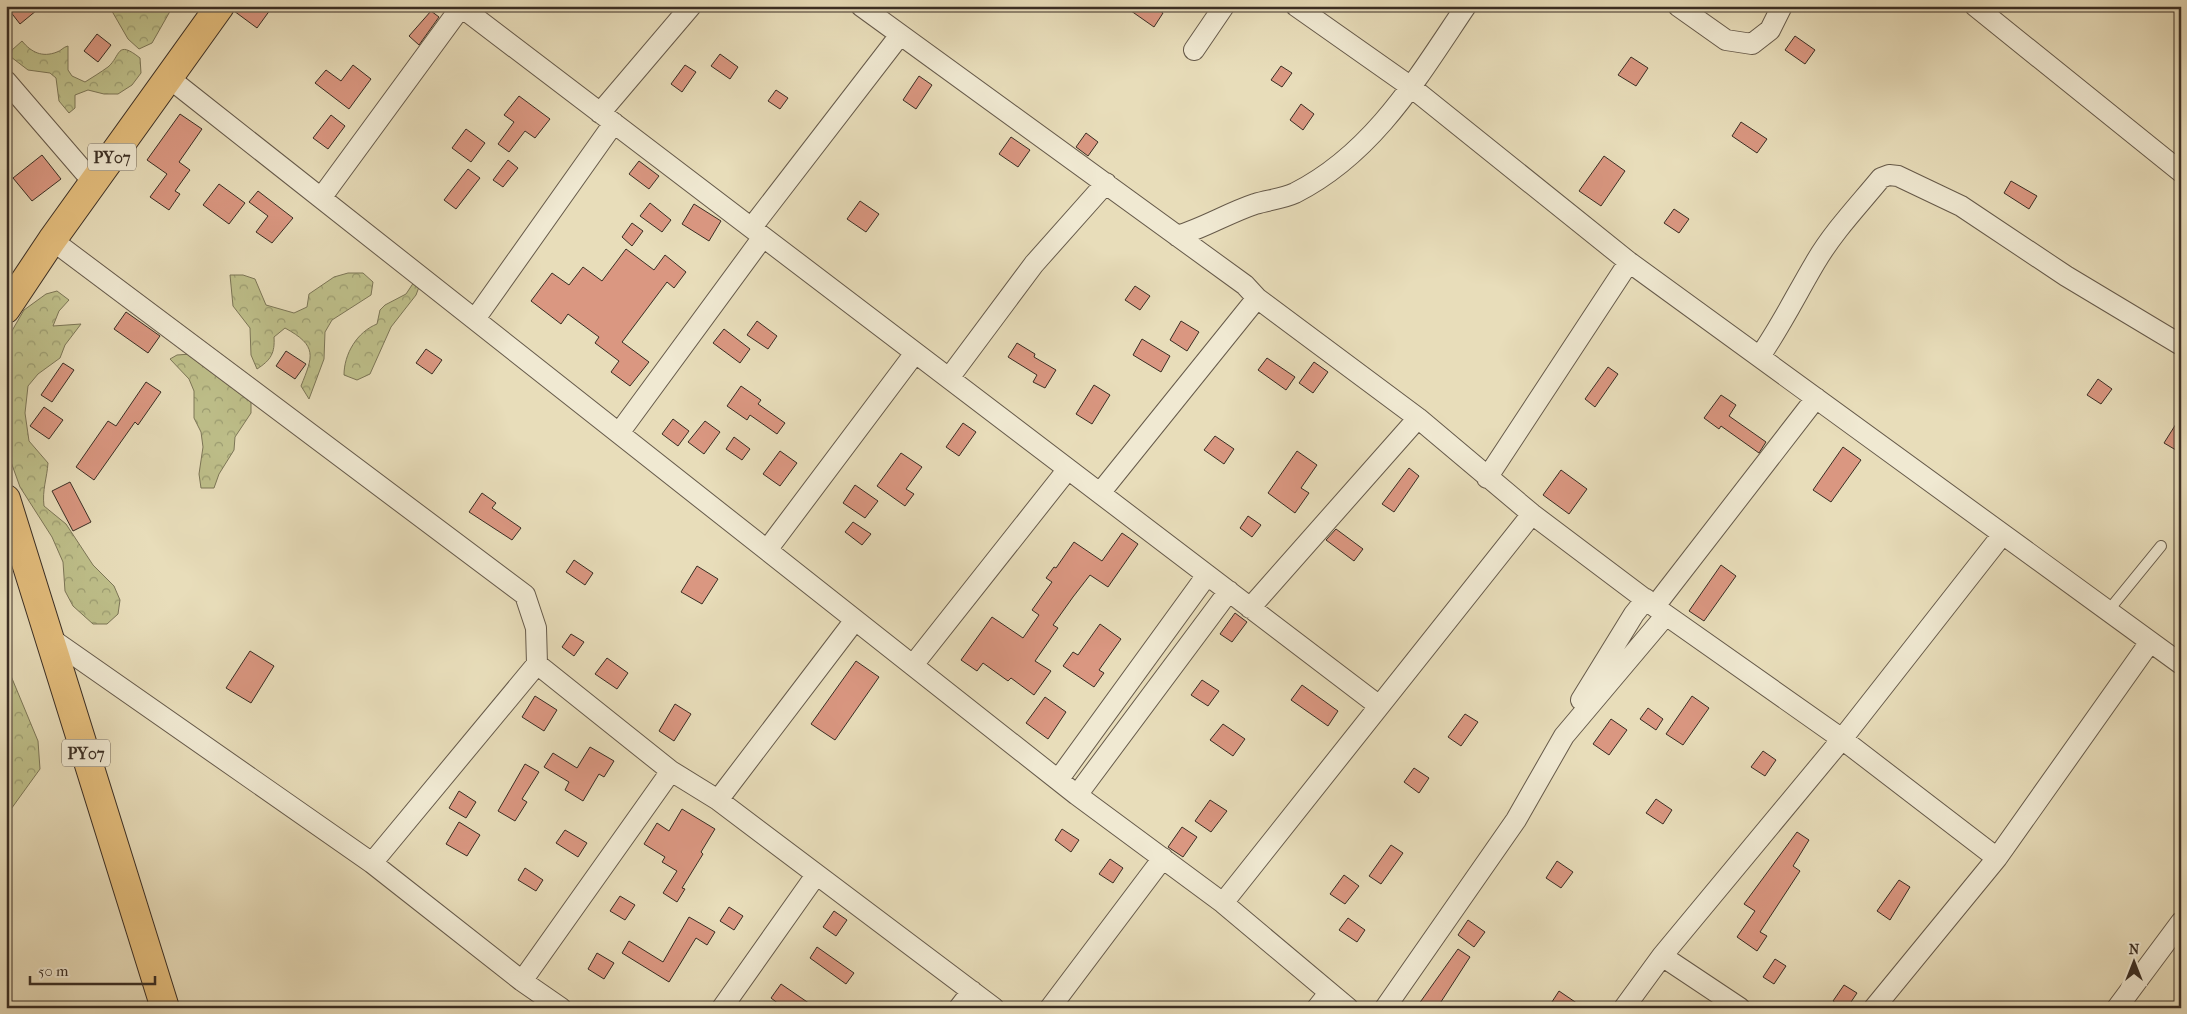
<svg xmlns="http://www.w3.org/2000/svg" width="2187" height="1014" viewBox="0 0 2187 1014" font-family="'IM FELL French Canon',serif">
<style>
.forest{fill:url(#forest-crowns);stroke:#7c7657}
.building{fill:#da9781;stroke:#3a2e24}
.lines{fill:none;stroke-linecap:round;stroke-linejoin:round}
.service-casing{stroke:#665a4a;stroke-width:12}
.minor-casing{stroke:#665a4a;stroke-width:22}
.trunk-casing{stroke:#3a2e24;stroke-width:30}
.service{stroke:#f0e9d2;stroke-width:10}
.minor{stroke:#f0e9d2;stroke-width:20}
.trunk{stroke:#e4be7d;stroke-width:28}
.labels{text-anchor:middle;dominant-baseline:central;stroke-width:4.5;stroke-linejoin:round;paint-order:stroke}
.shield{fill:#f0e9d2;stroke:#716658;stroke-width:1}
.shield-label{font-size:16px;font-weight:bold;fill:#3a2e24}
</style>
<defs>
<pattern id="forest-crowns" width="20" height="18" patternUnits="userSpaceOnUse" patternTransform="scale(1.25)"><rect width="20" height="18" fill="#bebf8a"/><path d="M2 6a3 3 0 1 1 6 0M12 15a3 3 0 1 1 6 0" fill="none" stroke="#9b9c71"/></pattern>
</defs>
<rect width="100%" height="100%" fill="#e8ddba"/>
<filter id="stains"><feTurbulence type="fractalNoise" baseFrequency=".004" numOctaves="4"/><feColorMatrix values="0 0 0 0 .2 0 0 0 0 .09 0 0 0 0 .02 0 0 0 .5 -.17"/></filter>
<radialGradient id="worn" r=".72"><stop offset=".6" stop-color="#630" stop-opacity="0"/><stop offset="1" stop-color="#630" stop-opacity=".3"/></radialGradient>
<path class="forest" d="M 109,6 L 173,6 L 152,43 L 139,49 L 128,39 Z
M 22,41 C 31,52 42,58 57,52 C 61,51 63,47 68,46 L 68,70 L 72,76 L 85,82 C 93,77 101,72 108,67 C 121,56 116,39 140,58 L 141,73 L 132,85 L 118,94 L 104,94 L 88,90 L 75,95 L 75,108 L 69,113 L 59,101 L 56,78 L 50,73 L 28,70 L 11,57 L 12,50 Z
M 348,273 L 363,273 L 373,282 L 371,295 L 332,320 L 325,332 L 324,359 L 309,399 L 301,386 C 313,356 318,346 285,328 L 274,337 C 275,353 271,360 257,369 L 251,355 L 250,328 L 233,306 L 230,275 L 243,275 L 255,279 L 266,305 L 294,313 L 307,307 L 309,294 L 334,277 Z
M 414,282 L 419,287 L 416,295 L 391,327 L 370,374 L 357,380 L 344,375 C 344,354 357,332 377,324 L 380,310 L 385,305 L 406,294 Z
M 57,291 L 69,300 L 59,311 L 53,326 L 81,324 L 65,345 L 60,358 L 38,374 L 28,386 L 25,413 L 29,441 L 48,463 C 47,478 42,490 44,506 L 66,524 L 93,565 L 114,586 L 120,600 L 118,614 L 107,624 L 93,624 L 73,606 L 65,591 L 63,562 L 52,537 L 20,487 L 6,448 L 6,341 L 24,310 L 46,294 Z
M 191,354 L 251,399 L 251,413 L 235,437 L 234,450 L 219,474 L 214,488 L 201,488 L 199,474 L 203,447 L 201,432 L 194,418 L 194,391 L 189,379 L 170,359 L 177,355 Z
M 6,664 L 38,741 L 40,769 L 6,816 Z"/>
<path class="building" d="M 6,6 L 42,6 L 20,24 Z
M 235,6 L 273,6 L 257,28 L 234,11 Z
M 1124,6 L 1153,6 L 1163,13 L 1154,27 Z
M 431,11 L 439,17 L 419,45 L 409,36 Z
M 97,34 L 111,45 L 98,62 L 84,51 Z
M 1795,36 L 1815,50 L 1805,64 L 1785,50 Z
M 720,54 L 738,67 L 730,79 L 711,66 Z
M 1631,57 L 1648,68 L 1636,86 L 1618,75 Z
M 353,65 L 371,79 L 349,109 L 315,83 L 326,70 L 341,81 Z
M 685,65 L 696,72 L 682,92 L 671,84 Z
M 1281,66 L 1292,73 L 1282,87 L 1271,80 Z
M 919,76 L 932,85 L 916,109 L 903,100 Z
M 776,90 L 788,98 L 780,109 L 768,101 Z
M 519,96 L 550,119 L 535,138 L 525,131 L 509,152 L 498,144 L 514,122 L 504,115 Z
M 1301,104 L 1314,114 L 1303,130 L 1290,120 Z
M 180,114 L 202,129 L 179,162 L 190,170 L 175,191 L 180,194 L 169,210 L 150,197 L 167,174 L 147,160 Z
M 331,115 L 345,126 L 328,149 L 313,138 Z
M 1741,122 L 1767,139 L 1757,153 L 1732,136 Z
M 466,129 L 485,143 L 471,162 L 452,148 Z
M 1086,133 L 1098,142 L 1088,156 L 1076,147 Z
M 1011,137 L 1030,150 L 1018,167 L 999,154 Z
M 42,155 L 61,179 L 32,201 L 13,178 Z
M 1604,156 L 1625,171 L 1601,206 L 1579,191 Z
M 508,160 L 518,168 L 503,187 L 493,180 Z
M 639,161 L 659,176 L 649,189 L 629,174 Z
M 468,169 L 480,178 L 456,209 L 444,200 Z
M 2011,181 L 2037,196 L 2029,209 L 2004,193 Z
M 219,184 L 245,203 L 229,224 L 203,205 Z
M 258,191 L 293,218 L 272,243 L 256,232 L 268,216 L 249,202 Z
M 860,201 L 879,214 L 866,232 L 847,219 Z
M 650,203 L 671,220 L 662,232 L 640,216 Z
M 694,204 L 721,221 L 709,241 L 682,224 Z
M 1674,209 L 1689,219 L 1679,233 L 1664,223 Z
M 632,223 L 643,231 L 632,246 L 622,237 Z
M 626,249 L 654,270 L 665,255 L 686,272 L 674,288 L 667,282 L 622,342 L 649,362 L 630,386 L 611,372 L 619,361 L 595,343 L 599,337 L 568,314 L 561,324 L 531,301 L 552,273 L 569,285 L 583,267 L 602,281 Z
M 1135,286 L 1150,296 L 1140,310 L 1125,300 Z
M 126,312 L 160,336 L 148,353 L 114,329 Z
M 757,321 L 777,336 L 768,349 L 747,335 Z
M 1181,321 L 1199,332 L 1187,351 L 1170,340 Z
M 724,329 L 750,349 L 740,363 L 713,343 Z
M 1142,339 L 1170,356 L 1161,372 L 1133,355 Z
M 1017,343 L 1035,354 L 1034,357 L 1056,370 L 1045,388 L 1033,382 L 1037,375 L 1008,357 Z
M 426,349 L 442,360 L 432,374 L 416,363 Z
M 286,351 L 306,364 L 295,379 L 276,366 Z
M 1267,358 L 1295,377 L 1286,390 L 1258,370 Z
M 1314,362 L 1328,372 L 1313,393 L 1299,383 Z
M 63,363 L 74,370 L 52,402 L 41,395 Z
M 1608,367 L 1618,374 L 1595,407 L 1585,399 Z
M 2098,379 L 2112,389 L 2101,404 L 2087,395 Z
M 146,382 L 161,392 L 138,425 L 135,422 L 94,480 L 76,467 L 108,421 L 116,426 Z
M 1094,385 L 1110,395 L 1092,424 L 1076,414 Z
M 741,386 L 761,400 L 758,404 L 785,423 L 777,434 L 750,415 L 747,420 L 727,406 Z
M 1721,395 L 1736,405 L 1729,416 L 1766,442 L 1759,453 L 1721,426 L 1719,429 L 1704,418 Z
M 44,407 L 63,420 L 49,439 L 30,426 Z
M 2181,416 L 2181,453 L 2164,443 Z
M 673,419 L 689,431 L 678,446 L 662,434 Z
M 705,421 L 720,432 L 704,454 L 688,442 Z
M 963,423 L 976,432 L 959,456 L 946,447 Z
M 1215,436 L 1234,449 L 1224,464 L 1204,450 Z
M 734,437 L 750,449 L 742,460 L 726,449 Z
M 1843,447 L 1861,460 L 1831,502 L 1813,490 Z
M 780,451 L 797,463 L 780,486 L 763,474 Z
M 1297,451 L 1317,465 L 1301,488 L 1309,493 L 1295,513 L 1268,493 Z
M 901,453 L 922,467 L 906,489 L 914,494 L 905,506 L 877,486 Z
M 1409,468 L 1419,476 L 1394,512 L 1382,504 Z
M 1561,470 L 1587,489 L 1569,514 L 1543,495 Z
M 70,482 L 91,522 L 73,531 L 52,491 Z
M 855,485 L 878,501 L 865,518 L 843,503 Z
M 482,493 L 496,503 L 492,508 L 521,528 L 512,540 L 469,512 Z
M 1248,516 L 1261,525 L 1252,537 L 1240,528 Z
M 853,522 L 871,534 L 862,545 L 845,532 Z
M 1336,529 L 1363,549 L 1354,561 L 1326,540 Z
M 1122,533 L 1138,544 L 1108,587 L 1090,575 L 1073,597 L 1053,625 L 1058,628 L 1035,661 L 1051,671 L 1034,695 L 1011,678 L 1008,681 L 983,663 L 977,671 L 961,660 L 992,617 L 1023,638 L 1039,615 L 1032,610 L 1052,582 L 1046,578 L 1054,567 L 1056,568 L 1074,542 L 1102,561 Z
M 574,560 L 593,573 L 585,585 L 566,572 Z
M 1721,565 L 1736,576 L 1704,621 L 1689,611 Z
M 697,566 L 718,579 L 702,604 L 681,592 Z
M 1235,613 L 1247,622 L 1232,642 L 1220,634 Z
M 1100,624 L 1121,639 L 1099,670 L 1104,673 L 1094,687 L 1063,666 L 1073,652 L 1078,655 Z
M 571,634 L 584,642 L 574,656 L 562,647 Z
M 250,651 L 274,666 L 251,703 L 226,688 Z
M 607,658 L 628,673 L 617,689 L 595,674 Z
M 856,661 L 879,677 L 835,740 L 811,724 Z
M 1202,680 L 1219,691 L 1208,706 L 1191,695 Z
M 1302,685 L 1338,711 L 1328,726 L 1291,700 Z
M 535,696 L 557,710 L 544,731 L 522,717 Z
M 1692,696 L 1709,708 L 1683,745 L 1666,734 Z
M 1045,697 L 1066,712 L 1048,739 L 1026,723 Z
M 675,704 L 691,714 L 674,741 L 659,731 Z
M 1648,708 L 1663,719 L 1656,730 L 1640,719 Z
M 1465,714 L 1478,722 L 1461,746 L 1448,737 Z
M 1611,719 L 1627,730 L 1609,755 L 1593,744 Z
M 1223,724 L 1245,739 L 1233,756 L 1210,740 Z
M 590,747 L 614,761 L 604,777 L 599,774 L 583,801 L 565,790 L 569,782 L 544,767 L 553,753 L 577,768 Z
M 1763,751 L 1776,760 L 1765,776 L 1751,767 Z
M 525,764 L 539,772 L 522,799 L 527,802 L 515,821 L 498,811 Z
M 1414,768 L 1429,778 L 1419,793 L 1404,782 Z
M 459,791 L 476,802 L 466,818 L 449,808 Z
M 1656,799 L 1672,810 L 1663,824 L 1646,813 Z
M 1210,800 L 1227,811 L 1211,832 L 1195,821 Z
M 682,809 L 715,829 L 701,852 L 703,854 L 682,888 L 685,889 L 677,902 L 663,893 L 677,871 L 662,862 L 665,857 L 644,844 L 657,823 L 669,831 Z
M 459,822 L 480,835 L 467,856 L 446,844 Z
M 1182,827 L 1197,837 L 1183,857 L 1168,847 Z
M 1062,829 L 1079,840 L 1071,852 L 1055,840 Z
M 565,830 L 587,843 L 578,857 L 556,843 Z
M 1797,832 L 1809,840 L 1793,866 L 1800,871 L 1760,932 L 1767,936 L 1757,951 L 1737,937 L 1755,911 L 1744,904 Z
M 1391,845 L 1403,853 L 1381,884 L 1369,876 Z
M 1110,859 L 1123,868 L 1113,883 L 1099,874 Z
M 1557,861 L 1573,872 L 1561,888 L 1546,878 Z
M 525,868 L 543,880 L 536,891 L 518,880 Z
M 1344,875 L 1359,886 L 1345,904 L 1330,894 Z
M 1899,880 L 1910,887 L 1890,920 L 1877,911 Z
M 620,896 L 635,905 L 625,920 L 610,911 Z
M 729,907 L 743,916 L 734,930 L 720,921 Z
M 834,911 L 847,920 L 836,936 L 823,927 Z
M 689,917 L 715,932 L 707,945 L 696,938 L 669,982 L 622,953 L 629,941 L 663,962 Z
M 1348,918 L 1365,930 L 1357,942 L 1339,930 Z
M 1468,920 L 1485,932 L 1474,947 L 1458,935 Z
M 817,947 L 854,973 L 846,984 L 810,958 Z
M 1458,949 L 1470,957 L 1437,1008 L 1416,1008 Z
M 597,953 L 614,963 L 604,979 L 588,969 Z
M 1775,959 L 1786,966 L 1774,984 L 1763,977 Z
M 781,984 L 816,1008 L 784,1008 L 771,998 Z
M 1844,985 L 1857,993 L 1847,1008 L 1843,1008 L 1833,1001 Z
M 1559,991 L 1584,1008 L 1548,1008 Z"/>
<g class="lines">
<defs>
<path id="service" d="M 2108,611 L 2161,546"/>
<path id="minor" d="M 460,6 L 1378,705
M 861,6 L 1245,285 L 1257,298 L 1418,418 L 1532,514 L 1666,615 L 1842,739 L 1997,858
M 1296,6 L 1411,87 L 1629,262 L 2181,664
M 1678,6 L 1726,40 L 1752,44 L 1770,30 L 1782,6
M 1975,6 L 2181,172
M 1194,50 L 1224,6
M 169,78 L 1077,795 L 1223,903 L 1348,1008
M 6,81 L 93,182
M 600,113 L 691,6
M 321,198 L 461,7
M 752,227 L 900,35
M 1177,236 C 1204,228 1228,213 1255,204 C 1268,200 1282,199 1295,193 C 1374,153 1418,77 1466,6
M 52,240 L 525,595 L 536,628 L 537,664 L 372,863
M 475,319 L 614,123
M 1760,356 C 1781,326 1796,295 1815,263 C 1833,232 1858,206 1881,178 L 1889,175 L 1898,176 L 1961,206 L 2066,276 L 2181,345
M 949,378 L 1034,264 L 1106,183
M 619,433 L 763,237
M 1487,478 L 1629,262
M 1100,493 L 1257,298
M 767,550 L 915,353
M 1655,606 L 1816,398
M 1250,608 L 1418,418
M 50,638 L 372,863 L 522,981 L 561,1008
M 537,664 L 671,771 L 718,800 L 994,1008
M 913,665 L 1068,469
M 1581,700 L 1634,614 L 1646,599
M 1058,780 L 1207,575
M 1077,795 L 1229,591
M 718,800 L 855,620
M 1223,903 L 1532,514
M 1662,956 L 1740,1008
M 522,981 L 671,771
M 722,1008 L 816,875
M 959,1008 L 972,991
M 1050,1008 L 1163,858
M 1317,1008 L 1329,993
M 1385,1008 L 1516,820 L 1564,736 L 1666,615
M 1624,1008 L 1662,956 L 1842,739 L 2002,535
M 1874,1008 L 1997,858 L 2150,642
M 2117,1008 L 2181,922"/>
<path id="trunk" d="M 6,309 L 52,240 L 220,6
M 6,499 L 165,1008"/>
</defs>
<use href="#service" class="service-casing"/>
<use href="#minor" class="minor-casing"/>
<use href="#trunk" class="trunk-casing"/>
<use href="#service" class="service"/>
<use href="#minor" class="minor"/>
<use href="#trunk" class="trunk"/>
</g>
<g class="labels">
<g class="shield">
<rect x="88" y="143.5" width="48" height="27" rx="4"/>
<rect x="62" y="739.5" width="48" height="27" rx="4"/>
</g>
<g class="shield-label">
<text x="112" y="157">PY07</text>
<text x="86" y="753">PY07</text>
</g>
</g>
<rect width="2187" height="1014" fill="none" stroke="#e8ddba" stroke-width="25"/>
<rect x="8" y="8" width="2172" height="999" fill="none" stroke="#3a2e24" stroke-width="2.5"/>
<rect x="12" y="12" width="2162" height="989" fill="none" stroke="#3a2e24"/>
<g transform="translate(2134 962)" stroke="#f0e9d2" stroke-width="4" paint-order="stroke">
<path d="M0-4L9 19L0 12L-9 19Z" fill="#3a2e24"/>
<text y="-8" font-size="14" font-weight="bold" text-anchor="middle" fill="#3a2e24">N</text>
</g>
<path d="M30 976v8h125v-8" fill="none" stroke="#3a2e24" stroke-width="2.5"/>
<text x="38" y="976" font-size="15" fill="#3a2e24" stroke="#f0e9d2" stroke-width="4" paint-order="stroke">50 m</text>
<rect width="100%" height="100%" filter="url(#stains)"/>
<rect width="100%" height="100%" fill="url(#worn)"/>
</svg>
